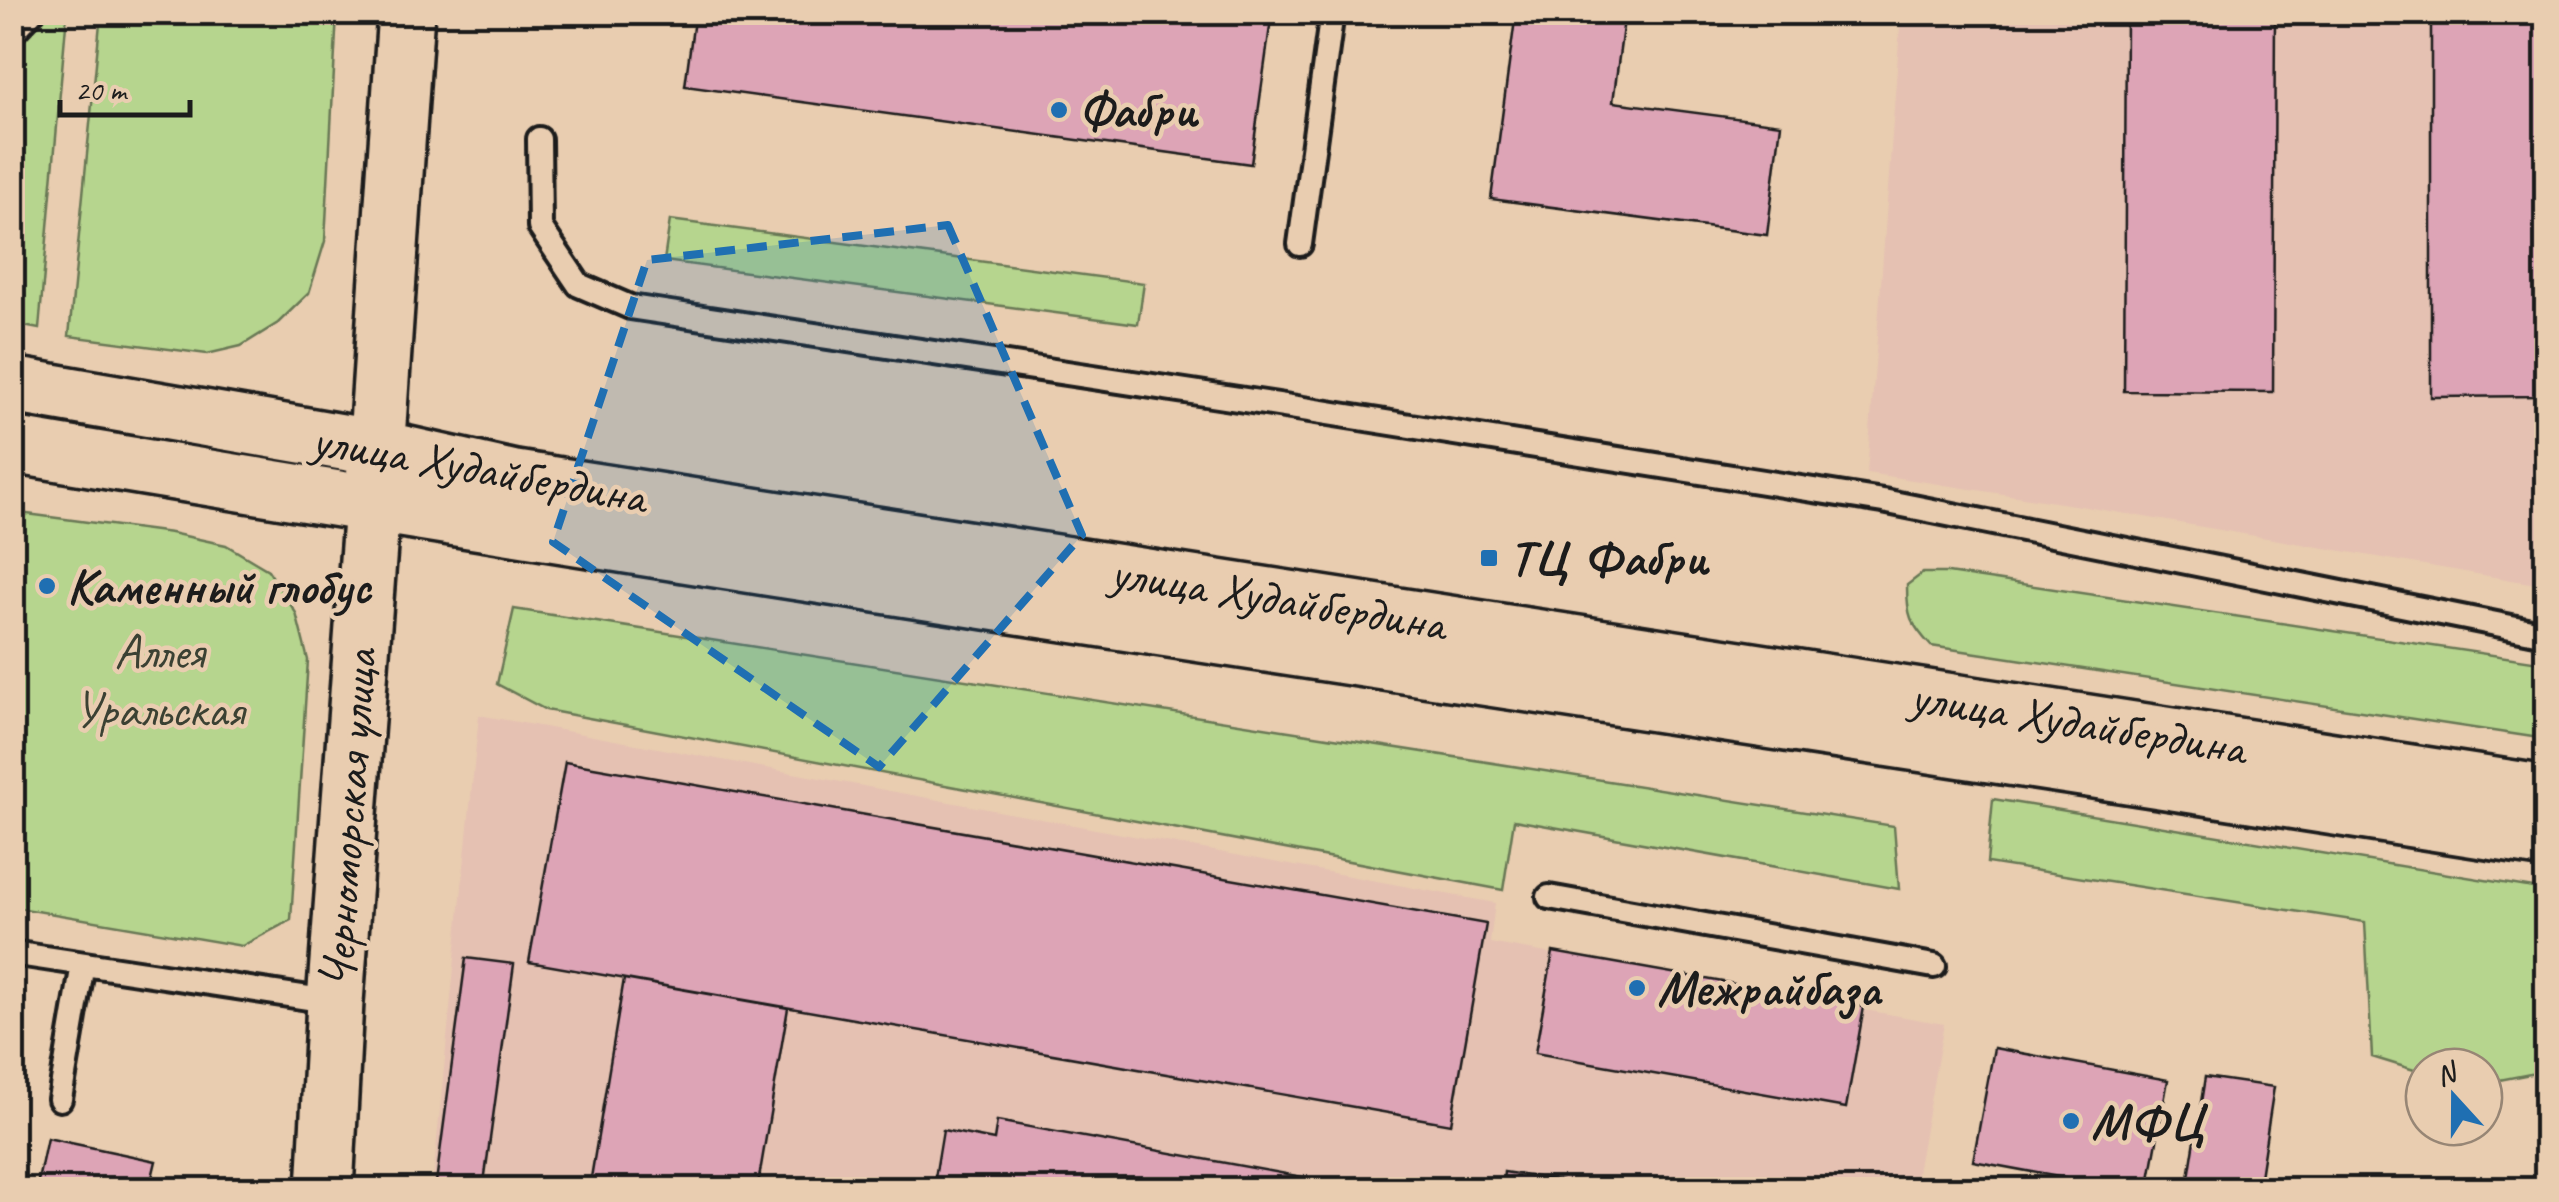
<svg xmlns="http://www.w3.org/2000/svg" width="2559" height="1202" viewBox="0 0 2559 1202" font-family="Caveat,sans-serif">
<style>
.built{fill:#e5c1b2}
.green{fill:#b6d58e;stroke:#697855;stroke-width:2.5}
.building{fill:#dda4b6;stroke:#1c1c1c;stroke-width:2.5}
.lines{fill:none;stroke-linecap:round;stroke-linejoin:round}
.lane-casing{stroke:#1c1c1c;stroke-width:30}
.secondary-casing{stroke:#1c1c1c;stroke-width:62}
.primary-casing{stroke:#1c1c1c;stroke-width:62}
.lane{stroke:#e9cdb0;stroke-width:22}
.secondary{stroke:#e9cdb0;stroke-width:55}
.primary{stroke:#e9cdb0;stroke-width:55}
.marked{fill:#1f6fb2;fill-opacity:0.2;stroke:#1f6fb2;stroke-width:8;stroke-dasharray:20 12;stroke-linejoin:round}
.poi-dot{fill:#1f6fb2;stroke:#e9cdb0;stroke-width:4}
.labels{text-anchor:middle;dominant-baseline:central;stroke-width:9;stroke-linejoin:round;paint-order:stroke}
.poi-label{font-size:50px;font-weight:bold;fill:#1c1c1c;stroke:#e9cdb0;text-anchor:start}
.street-label{font-size:50px;fill:#1c1c1c;stroke:#e9cdb0}
.park-label{font-size:50px;fill:#3b4133;stroke:#e9cdb0}
</style>
<rect width="100%" height="100%" fill="#e9cdb0"/>
<filter id="ink" filterUnits="userSpaceOnUse"><feTurbulence type="fractalNoise" baseFrequency=".01" numOctaves="2"/><feDisplacementMap in="SourceGraphic" scale="20" xChannelSelector="R" yChannelSelector="G"/><feConvolveMatrix kernelMatrix="1 2 1 2 8 2 1 2 1" color-interpolation-filters="sRGB"/></filter>
<g filter="url(#ink)">
<path class="built" d="M 1901,13 L 2546,13 L 2546,583 L 2541,585 L 2080,506 L 1867,473 Z
M 479,715 L 1495,903 L 1490,943 L 1944,1024 L 1914,1189 L 432,1190 Z"/>
<path class="green" d="M 12,13 L 67,13 L 39,329 L 13,324 Z
M 101,13 L 337,13 L 325,241 L 309,293 L 278,323 L 241,346 L 207,354 L 69,336 Z
M 670,220 L 1144,283 L 1138,324 L 664,261 Z
M 12,512 L 171,533 L 226,545 L 268,570 L 296,613 L 308,660 L 291,920 L 242,946 L 13,907 Z
M 1923,573 L 1948,573 L 2546,663 L 2546,739 L 1931,646 C 1910,623 1907,616 1907,585 Z
M 514,609 L 1894,826 L 1899,889 L 1514,820 L 1503,890 L 546,710 L 497,684 Z
M 1993,799 L 2546,890 L 2546,1071 L 2484,1083 L 2484,1067 L 2424,1067 L 2424,1073 L 2372,1057 L 2365,922 L 1987,863 Z"/>
<path class="building" d="M 695,12 L 1272,12 L 1251,164 L 685,86 Z
M 1516,12 L 1625,12 L 1613,102 L 1781,124 L 1767,235 L 1491,199 Z
M 2126,12 L 2275,12 L 2273,392 L 2124,391 Z
M 2431,12 L 2546,12 L 2546,396 L 2431,397 Z
M 565,762 L 1486,924 L 1451,1124 L 529,962 Z
M 1553,952 L 1864,1007 L 1846,1108 L 1535,1053 Z
M 466,958 L 514,964 L 483,1190 L 435,1190 Z
M 624,979 L 788,1008 L 757,1190 L 589,1190 Z
M 1994,1048 L 2168,1080 L 2148,1190 L 2129,1190 L 1973,1161 Z
M 2205,1077 L 2274,1087 L 2258,1190 L 2187,1190 Z
M 997,1121 L 1373,1190 L 933,1190 L 943,1130 L 994,1140 Z
M 47,1138 L 156,1161 L 149,1190 L 36,1190 Z
M 1504,1172 L 1620,1190 L 1502,1190 Z"/>
<g class="lines">
<defs>
<path id="lane" d="M 12,33 L 32,12
M 539,139 L 540,227 L 579,285 L 630,307 L 1278,405 L 1883,501 L 2546,634
M 1300,244 L 1332,12
M 1549,897 L 1934,966
M 12,953 L 335,1002
M 60,1099 L 83,964"/>
<path id="secondary" d="M 325,1190 L 335,1002 L 372,506"/>
<path id="primary" d="M 12,385 L 377,448 L 515,479 L 2546,794
M 12,445 C 855,587 1702,707 2546,840
M 374,483 L 406,12"/>
</defs>
<use href="#lane" class="lane-casing"/>
<use href="#secondary" class="secondary-casing"/>
<use href="#primary" class="primary-casing"/>
<use href="#lane" class="lane"/>
<use href="#secondary" class="secondary"/>
<use href="#primary" class="primary"/>
</g>
</g>
<path class="marked" d="M 948,225 L 1082,535 L 879,767 L 553,542 L 647,260 Z"/>
<g class="poi-dot">
<circle cx="1059" cy="110" r="10"/>
<rect x="1479" y="548" width="20" height="20" rx="5"/>
<circle cx="47" cy="586" r="10"/>
<circle cx="1637" cy="988" r="10"/>
<circle cx="2071" cy="1121" r="10"/>
</g>
<g class="labels">
<g class="poi-label">
<text x="1079" y="110">Фабри</text>
<text x="1509" y="558">ТЦ Фабри</text>
<text x="67" y="586">Каменный глобус</text>
<text x="1657" y="988">Межрайбаза</text>
<text x="2091" y="1121">МФЦ</text>
</g>
<g class="street-label">
<text transform="translate(479 468) rotate(10)">улица Худайбердина</text>
<text transform="translate(1278 598) rotate(9)">улица Худайбердина</text>
<text transform="translate(2078 722) rotate(9)">улица Худайбердина</text>
<text transform="translate(348 819) rotate(-86)">Черноморская улица</text>
</g>
<g class="park-label">
<text x="159" y="651">Аллея<tspan x="159" dy="58">Уральская</tspan></text>
</g>
</g>
<rect width="2559" height="1202" fill="none" stroke="#e9cdb0" stroke-width="50"/>
<rect x="25" y="25" width="2509" height="1152" fill="none" stroke="#1c1c1c" stroke-width="4" filter="url(#ink)"/>
<g transform="translate(2454 1097) rotate(339)"><circle r="48" fill="#e9cdb0" stroke="#978675" stroke-width="2.5"/>
<path d="M0-8L18 38L0 25L-18 38Z" fill="#1f6fb2"/>
<text y="-15" font-size="28" font-weight="bold" text-anchor="middle" fill="#1c1c1c">N</text>
</g>
<path d="M60 100v15h130v-15" fill="none" stroke="#1c1c1c" stroke-width="5"/>
<text x="75" y="100" font-size="30" fill="#1c1c1c" stroke="#e9cdb0" stroke-width="8" paint-order="stroke">20 m</text>
</svg>
